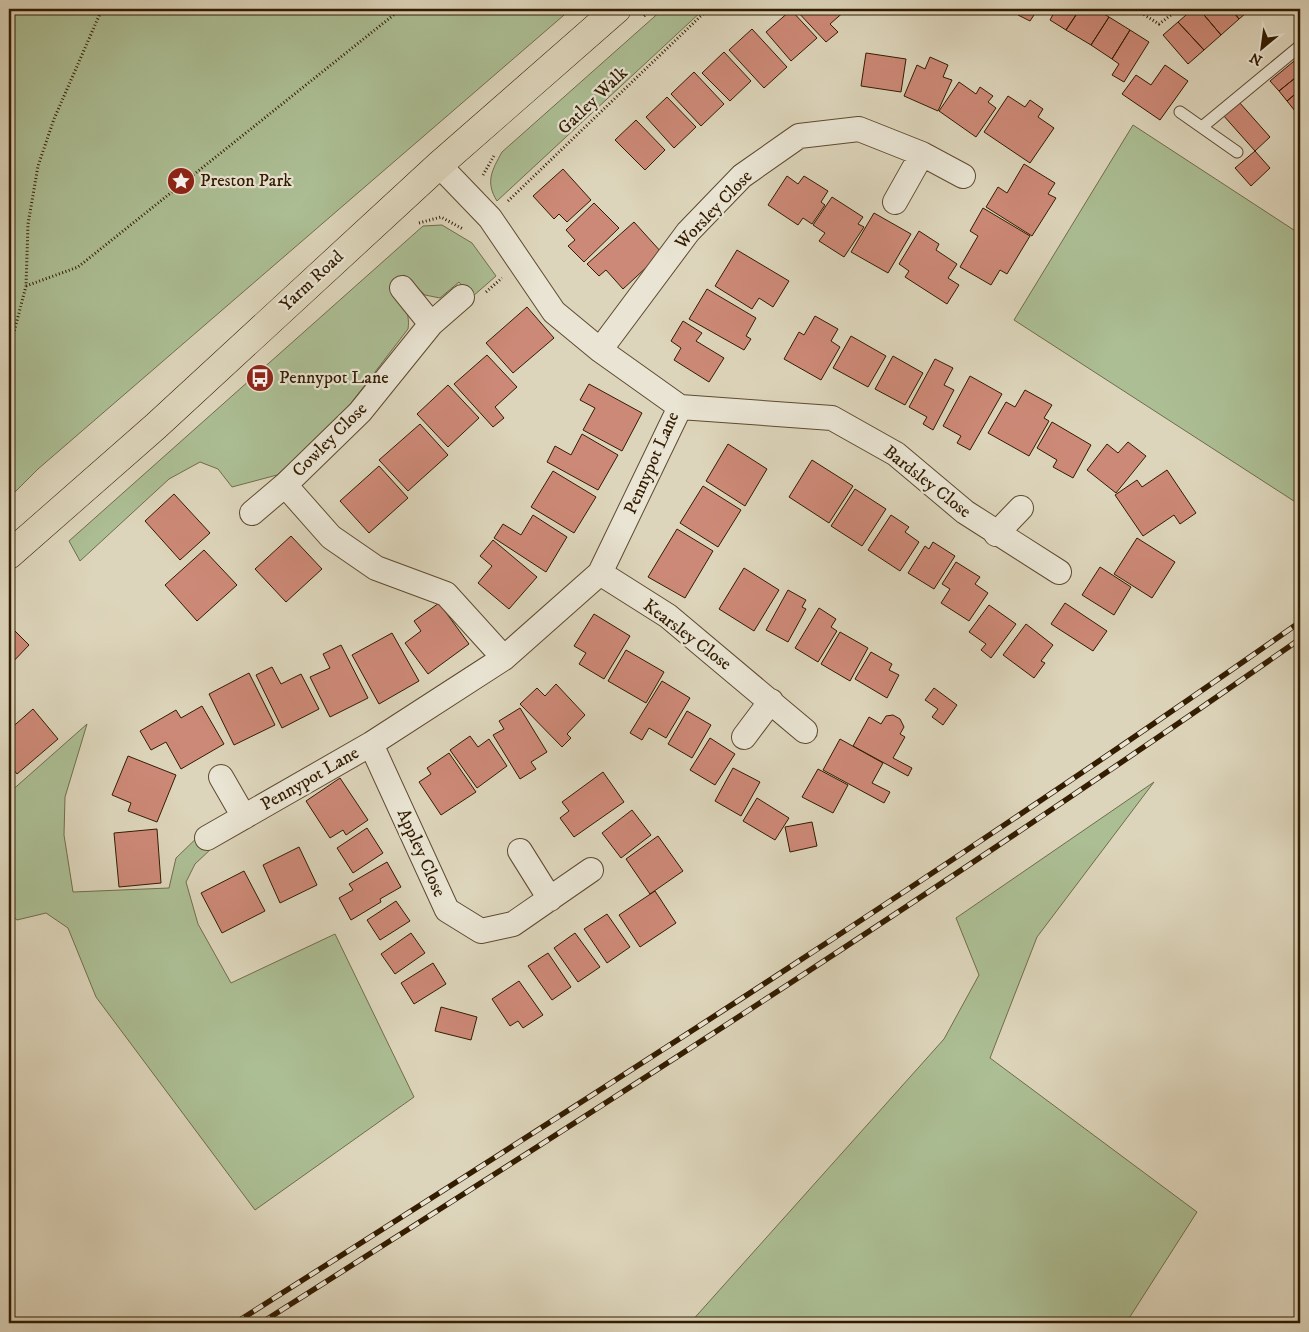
<svg xmlns="http://www.w3.org/2000/svg" width="1309" height="1332" viewBox="0 0 1309 1332" font-family="'IM FELL DW Pica',serif">
<style>
.green{fill:#acbe94;stroke:#706d4a}
.building{fill:#cd8977;stroke:#331c00}
.lines{fill:none;stroke-linecap:round;stroke-linejoin:round}
.lane-casing{stroke:#5e4a2f;stroke-width:13}
.street-casing{stroke:#5e4a2f;stroke-width:26}
.primary-casing{stroke:#331c00;stroke-width:29}
.path{stroke:#331c00;stroke-width:3;stroke-dasharray:1 2.5;stroke-linecap:butt}
.lane{stroke:#e9e4d3;stroke-width:11}
.street{stroke:#e9e4d3;stroke-width:24}
.primary{stroke:#ddd5bb;stroke-width:28}
.rail-casing{stroke:#331c00;stroke-width:5.5}
.rail{stroke:#e9e4d3;stroke-width:4;stroke-dasharray:11;stroke-linecap:butt}
.labels{text-anchor:middle;dominant-baseline:central;stroke-width:4.5;stroke-linejoin:round;paint-order:stroke}
.street-label{font-size:18px;fill:#331c00;stroke:#e9e4d3}
.poi-label{font-size:18px;fill:#331c00;stroke:#e9e4d3;text-anchor:start}
</style>
<rect width="100%" height="100%" fill="#ddd5bb"/>
<filter id="stains"><feTurbulence type="fractalNoise" baseFrequency=".004" numOctaves="4"/><feColorMatrix values="0 0 0 0 .2 0 0 0 0 .09 0 0 0 0 .02 0 0 0 .5 -.17"/></filter>
<radialGradient id="worn" r=".72"><stop offset=".6" stop-color="#630" stop-opacity="0"/><stop offset="1" stop-color="#630" stop-opacity=".3"/></radialGradient>
<path class="green" d="M 9,9 L 571,9 L 38,469 L 9,498 Z
M 663,9 L 704,9 L 497,201 C 485,182 492,170 502,152 Z
M 1133,125 L 1300,234 L 1300,505 L 1014,320 Z
M 442,225 L 472,243 L 496,276 L 472,297 L 459,282 L 440,298 L 425,295 L 404,275 L 389,288 C 400,301 411,310 408,329 L 335,424 L 277,475 L 232,487 L 218,469 L 200,462 L 169,479 L 80,561 L 69,541 L 423,226 Z
M 87,724 L 65,797 L 64,835 L 73,892 L 169,888 L 176,858 L 204,831 L 212,848 L 195,864 L 186,882 L 198,924 L 231,983 L 335,934 L 414,1097 L 255,1210 L 96,997 L 68,928 L 46,913 L 17,920 L 9,913 L 9,793 Z
M 1154,782 L 1037,937 L 990,1058 L 1197,1212 L 1126,1323 L 690,1323 L 944,1039 L 979,975 L 956,918 Z"/>
<path class="building" d="M 795,9 L 845,9 L 846,10 L 830,24 L 838,32 L 826,42 Z
M 1022,9 L 1038,9 L 1030,21 L 1018,15 Z
M 1056,9 L 1080,9 L 1066,30 L 1050,20 Z
M 1080,9 L 1096,9 L 1109,17 L 1091,45 L 1066,30 Z
M 1193,9 L 1199,9 L 1221,35 L 1204,50 L 1178,22 Z
M 1199,9 L 1231,9 L 1239,19 L 1221,35 Z
M 1231,9 L 1251,9 L 1239,19 Z
M 791,10 L 817,38 L 791,61 L 766,32 Z
M 1109,17 L 1130,30 L 1112,59 L 1091,45 Z
M 1178,22 L 1204,50 L 1188,64 L 1163,35 Z
M 752,29 L 787,67 L 764,88 L 729,50 Z
M 1130,30 L 1149,42 L 1124,82 L 1112,75 L 1119,64 L 1112,59 Z
M 724,52 L 751,81 L 730,101 L 702,73 Z
M 866,53 L 906,59 L 901,92 L 861,86 Z
M 930,57 L 948,65 L 943,77 L 952,80 L 938,111 L 904,96 L 917,65 L 925,69 Z
M 1299,57 L 1300,74 L 1279,91 L 1270,81 Z
M 1165,65 L 1188,81 L 1160,120 L 1122,94 L 1136,75 L 1151,85 Z
M 694,72 L 724,104 L 701,126 L 671,94 Z
M 1300,74 L 1300,90 L 1287,101 L 1279,91 Z
M 959,82 L 976,94 L 980,87 L 993,96 L 988,102 L 996,108 L 976,137 L 939,111 Z
M 1300,90 L 1300,107 L 1295,111 L 1287,101 Z
M 1008,96 L 1025,107 L 1030,100 L 1043,109 L 1038,117 L 1054,128 L 1030,163 L 984,132 Z
M 667,97 L 696,127 L 674,148 L 646,117 Z
M 1239,102 L 1270,137 L 1255,151 L 1223,115 Z
M 636,120 L 665,150 L 645,170 L 615,140 Z
M 1255,151 L 1270,168 L 1251,186 L 1235,168 Z
M 1024,164 L 1055,183 L 1048,194 L 1056,198 L 1032,236 L 986,207 L 998,187 L 1007,193 Z
M 563,169 L 591,200 L 567,222 L 559,214 L 554,219 L 533,196 Z
M 787,176 L 798,184 L 804,176 L 828,191 L 821,202 L 825,205 L 812,224 L 803,218 L 798,225 L 768,205 Z
M 832,197 L 863,217 L 858,224 L 864,227 L 844,257 L 819,241 L 825,233 L 813,225 Z
M 594,203 L 619,228 L 584,262 L 568,246 L 575,240 L 566,230 Z
M 983,208 L 1030,236 L 1007,274 L 1000,270 L 991,285 L 960,267 L 978,236 L 970,231 Z
M 874,213 L 911,234 L 888,273 L 851,252 Z
M 634,222 L 662,253 L 623,289 L 606,270 L 599,276 L 587,264 Z
M 919,231 L 939,244 L 936,250 L 957,264 L 948,278 L 959,285 L 947,304 L 905,277 L 909,271 L 899,264 Z
M 737,250 L 789,281 L 773,307 L 759,298 L 752,309 L 715,286 Z
M 707,289 L 756,318 L 746,336 L 751,339 L 744,350 L 689,319 Z
M 527,307 L 554,338 L 513,373 L 486,343 Z
M 815,316 L 838,329 L 831,341 L 840,347 L 821,380 L 784,359 L 799,332 L 804,335 Z
M 683,321 L 702,333 L 696,341 L 724,358 L 709,382 L 674,360 L 681,348 L 671,341 Z
M 851,336 L 886,356 L 868,387 L 833,368 Z
M 487,355 L 517,387 L 495,407 L 504,418 L 493,427 L 454,384 Z
M 893,356 L 923,373 L 905,405 L 875,389 Z
M 935,359 L 953,368 L 944,385 L 954,390 L 933,430 L 923,424 L 927,417 L 909,407 Z
M 970,376 L 1002,394 L 970,450 L 957,443 L 961,436 L 943,426 Z
M 589,384 L 642,413 L 622,451 L 583,430 L 595,408 L 580,400 Z
M 448,385 L 479,418 L 448,447 L 417,414 Z
M 1025,390 L 1052,405 L 1044,418 L 1049,421 L 1029,456 L 988,433 L 1006,402 L 1015,407 Z
M 1052,422 L 1091,445 L 1073,478 L 1053,467 L 1057,460 L 1037,448 Z
M 420,424 L 448,455 L 408,491 L 379,460 Z
M 582,434 L 618,455 L 598,490 L 547,462 L 555,446 L 571,455 Z
M 1128,442 L 1146,456 L 1116,493 L 1087,470 L 1107,444 L 1118,453 Z
M 728,444 L 767,469 L 745,506 L 706,481 Z
M 812,460 L 853,486 L 829,523 L 789,497 Z
M 379,466 L 408,498 L 369,533 L 340,501 Z
M 1167,470 L 1196,513 L 1180,524 L 1174,515 L 1143,536 L 1115,495 L 1137,480 L 1142,487 Z
M 553,471 L 596,497 L 574,533 L 531,507 Z
M 703,486 L 741,510 L 718,547 L 680,523 Z
M 855,489 L 886,509 L 862,546 L 831,526 Z
M 174,494 L 210,533 L 180,560 L 145,521 Z
M 533,515 L 567,537 L 546,572 L 494,538 L 503,524 L 521,535 Z
M 891,515 L 909,527 L 905,532 L 919,542 L 900,571 L 868,550 Z
M 677,529 L 713,551 L 685,598 L 648,577 Z
M 291,536 L 322,569 L 286,602 L 255,569 Z
M 1137,538 L 1175,562 L 1152,598 L 1114,574 Z
M 493,540 L 537,577 L 509,609 L 478,583 L 492,566 L 480,556 Z
M 933,542 L 955,556 L 934,589 L 908,573 L 925,546 L 929,549 Z
M 204,550 L 237,585 L 197,621 L 165,585 Z
M 956,562 L 980,577 L 975,584 L 988,593 L 969,621 L 941,603 L 950,589 L 942,584 Z
M 1100,567 L 1131,587 L 1114,615 L 1082,595 Z
M 744,568 L 779,590 L 754,631 L 719,609 Z
M 788,590 L 806,600 L 802,607 L 806,609 L 788,642 L 766,630 Z
M 439,603 L 469,644 L 428,674 L 405,643 L 421,631 L 414,621 Z
M 1065,603 L 1107,631 L 1093,651 L 1051,624 Z
M 989,605 L 1016,624 L 991,658 L 981,650 L 986,644 L 969,632 Z
M 819,608 L 836,619 L 831,627 L 837,631 L 818,662 L 795,648 Z
M 594,614 L 630,636 L 604,679 L 579,664 L 586,653 L 574,646 Z
M 1026,624 L 1053,645 L 1041,661 L 1045,663 L 1034,678 L 1003,655 Z
M 9,625 L 29,645 L 9,666 Z
M 840,632 L 868,648 L 850,681 L 821,664 Z
M 392,633 L 419,681 L 379,704 L 352,655 Z
M 341,645 L 368,698 L 330,717 L 310,677 L 330,668 L 323,654 Z
M 626,650 L 664,672 L 646,703 L 608,681 Z
M 871,652 L 892,664 L 889,670 L 899,675 L 887,698 L 855,679 Z
M 272,667 L 281,684 L 301,674 L 319,709 L 282,728 L 256,675 Z
M 249,673 L 275,725 L 234,745 L 209,694 Z
M 662,681 L 690,698 L 666,738 L 649,728 L 642,740 L 630,733 Z
M 556,684 L 585,715 L 567,734 L 571,738 L 562,747 L 520,704 L 537,688 L 545,696 Z
M 934,688 L 957,705 L 943,725 L 932,717 L 938,709 L 925,700 Z
M 202,706 L 224,744 L 181,769 L 166,742 L 151,750 L 140,731 L 176,710 L 181,718 Z
M 520,708 L 547,752 L 531,762 L 536,769 L 520,779 L 493,735 L 504,729 L 499,721 Z
M 33,709 L 58,739 L 17,774 L 9,764 L 9,730 Z
M 687,711 L 711,725 L 692,758 L 668,744 Z
M 893,715 L 900,719 L 904,727 L 900,734 L 905,737 L 893,758 L 912,768 L 908,776 L 853,746 L 869,717 L 881,724 L 886,716 Z
M 470,736 L 478,747 L 489,739 L 507,766 L 477,788 L 450,750 Z
M 710,738 L 735,754 L 715,785 L 690,770 Z
M 840,739 L 883,763 L 872,783 L 890,792 L 884,803 L 823,770 Z
M 449,753 L 476,792 L 441,815 L 419,782 L 431,774 L 427,768 Z
M 128,756 L 176,775 L 157,822 L 128,811 L 131,803 L 112,795 Z
M 733,768 L 760,782 L 741,816 L 715,801 Z
M 818,769 L 848,785 L 833,813 L 802,797 Z
M 603,772 L 624,802 L 574,837 L 560,818 L 569,811 L 562,802 Z
M 340,778 L 368,820 L 346,835 L 343,830 L 330,838 L 306,801 Z
M 757,798 L 789,818 L 775,840 L 743,821 Z
M 632,810 L 651,835 L 621,858 L 602,833 Z
M 812,822 L 817,846 L 790,852 L 785,827 Z
M 367,828 L 383,853 L 353,873 L 337,848 Z
M 157,829 L 161,883 L 119,887 L 114,833 Z
M 658,836 L 683,871 L 650,894 L 626,859 Z
M 299,847 L 317,885 L 280,903 L 263,865 Z
M 387,862 L 401,887 L 380,899 L 381,902 L 351,920 L 339,898 L 353,890 L 349,884 Z
M 244,871 L 265,911 L 222,933 L 201,893 Z
M 655,891 L 676,923 L 640,947 L 619,915 Z
M 396,901 L 410,921 L 380,940 L 367,920 Z
M 607,914 L 630,947 L 607,963 L 584,929 Z
M 411,933 L 425,953 L 395,974 L 381,954 Z
M 575,933 L 600,967 L 578,982 L 554,948 Z
M 548,953 L 571,987 L 552,1000 L 528,966 Z
M 433,963 L 446,984 L 414,1004 L 401,983 Z
M 519,981 L 543,1015 L 523,1028 L 518,1021 L 510,1026 L 492,999 Z
M 441,1007 L 477,1017 L 471,1040 L 435,1031 Z"/>
<g class="lines">
<defs>
<path id="lane" d="M 1180,112 L 1237,152
M 1202,127 L 1300,46"/>
<path id="street" d="M 895,202 L 922,154
M 402,288 L 431,324
M 462,297 L 431,324 L 360,412 L 285,485 L 331,537 L 376,568 L 446,594 L 504,658
M 600,350 L 688,232 L 742,176 L 799,136 L 859,129 L 922,154 L 963,176
M 680,407 L 832,418 L 896,454 L 965,512 L 1059,572
M 252,513 L 285,485
M 996,534 L 1021,508
M 600,573 L 668,616 L 805,731
M 744,737 L 771,701
M 371,744 L 447,910 L 481,931 L 513,924 L 591,870
M 221,777 L 244,817
M 207,838 L 371,744 L 504,658 L 600,573 L 680,407 L 600,350 L 554,312 L 490,218 L 439,165
M 520,851 L 550,899"/>
<path id="primary" d="M 9,555 L 156,426 L 439,165 L 617,9"/>
</defs>
<use href="#lane" class="lane-casing"/>
<use href="#street" class="street-casing"/>
<use href="#primary" class="primary-casing"/>
<path class="path" d="M 1135,9 L 1159,24 L 1179,9
M 644,16 L 652,9
M 483,175 L 495,154
M 508,201 L 708,9
M 419,223 L 441,217 L 463,229
M 26,286 L 78,267 L 401,9
M 486,292 L 502,278
M 9,351 L 26,286 L 28,224 L 38,166 L 54,119 L 102,9"/>
<use href="#lane" class="lane"/>
<use href="#street" class="street"/>
<use href="#primary" class="primary"/>
<defs>
<path id="rail" d="M 235,1323 C 594,1095 952,867 1300,622
M 261,1323 C 611,1101 960,877 1300,639"/>
</defs>
<use href="#rail" class="rail-casing"/>
<use href="#rail" class="rail"/>
</g>
<defs>
<symbol id="sight-disc" viewBox="-11 -11 22 22"><circle r="9.5" fill="#8f2418" stroke="#e9e4d3"/><path d="M0-6L1.8-2.2L6-1.7L2.9 1.2L3.7 5.4L0 3.3L-3.7 5.4L-2.9 1.2L-6-1.7L-1.8-2.2Z" fill="#fff"/></symbol>
<symbol id="bus-disc" viewBox="-11 -11 22 22"><circle r="9.5" fill="#8f2418" stroke="#e9e4d3"/><path d="M-5-6H5V4H4V6H2V4H-2V6H-4V4H-5ZM-3.5-4V0h7V-4ZM-3.5 1.2v1.5H-2V1.2ZM2 1.2v1.5H3.5V1.2Z" fill="#fff"/></symbol>
</defs>
<g fill-rule="evenodd">
<use href="#sight-disc" x="165" y="165" width="32" height="32"/>
<use href="#bus-disc" x="244" y="362" width="32" height="32"/>
</g>
<g class="labels">
<g class="street-label">
<text transform="translate(593 101) rotate(-44)">Gatley Walk</text>
<text transform="translate(714 210) rotate(-46)">Worsley Close</text>
<text transform="translate(312 281) rotate(-43)">Yarm Road</text>
<text transform="translate(330 440) rotate(-45)">Cowley Close</text>
<text transform="translate(652 463) rotate(-66)">Pennypot Lane</text>
<text transform="translate(927 482) rotate(38)">Bardsley Close</text>
<text transform="translate(687 635) rotate(37)">Kearsley Close</text>
<text transform="translate(310 779) rotate(-30)">Pennypot Lane</text>
<text transform="translate(421 853) rotate(66)">Appley Close</text>
</g>
<g class="poi-label">
<text x="200" y="181">Preston Park</text>
<text x="279" y="378">Pennypot Lane</text>
</g>
</g>
<rect width="1309" height="1332" fill="none" stroke="#ddd5bb" stroke-width="30"/>
<rect x="10" y="10" width="1289" height="1312" fill="none" stroke="#331c00" stroke-width="2.5"/>
<rect x="15" y="15" width="1279" height="1302" fill="none" stroke="#331c00"/>
<g transform="translate(1262 48) rotate(209)" stroke="#e9e4d3" stroke-width="4" paint-order="stroke">
<path d="M0-4L9 19L0 12L-9 19Z" fill="#331c00"/>
<text y="-8" font-size="14" font-weight="bold" text-anchor="middle" fill="#331c00">N</text>
</g>
<rect width="100%" height="100%" filter="url(#stains)"/>
<rect width="100%" height="100%" fill="url(#worn)"/>
</svg>
